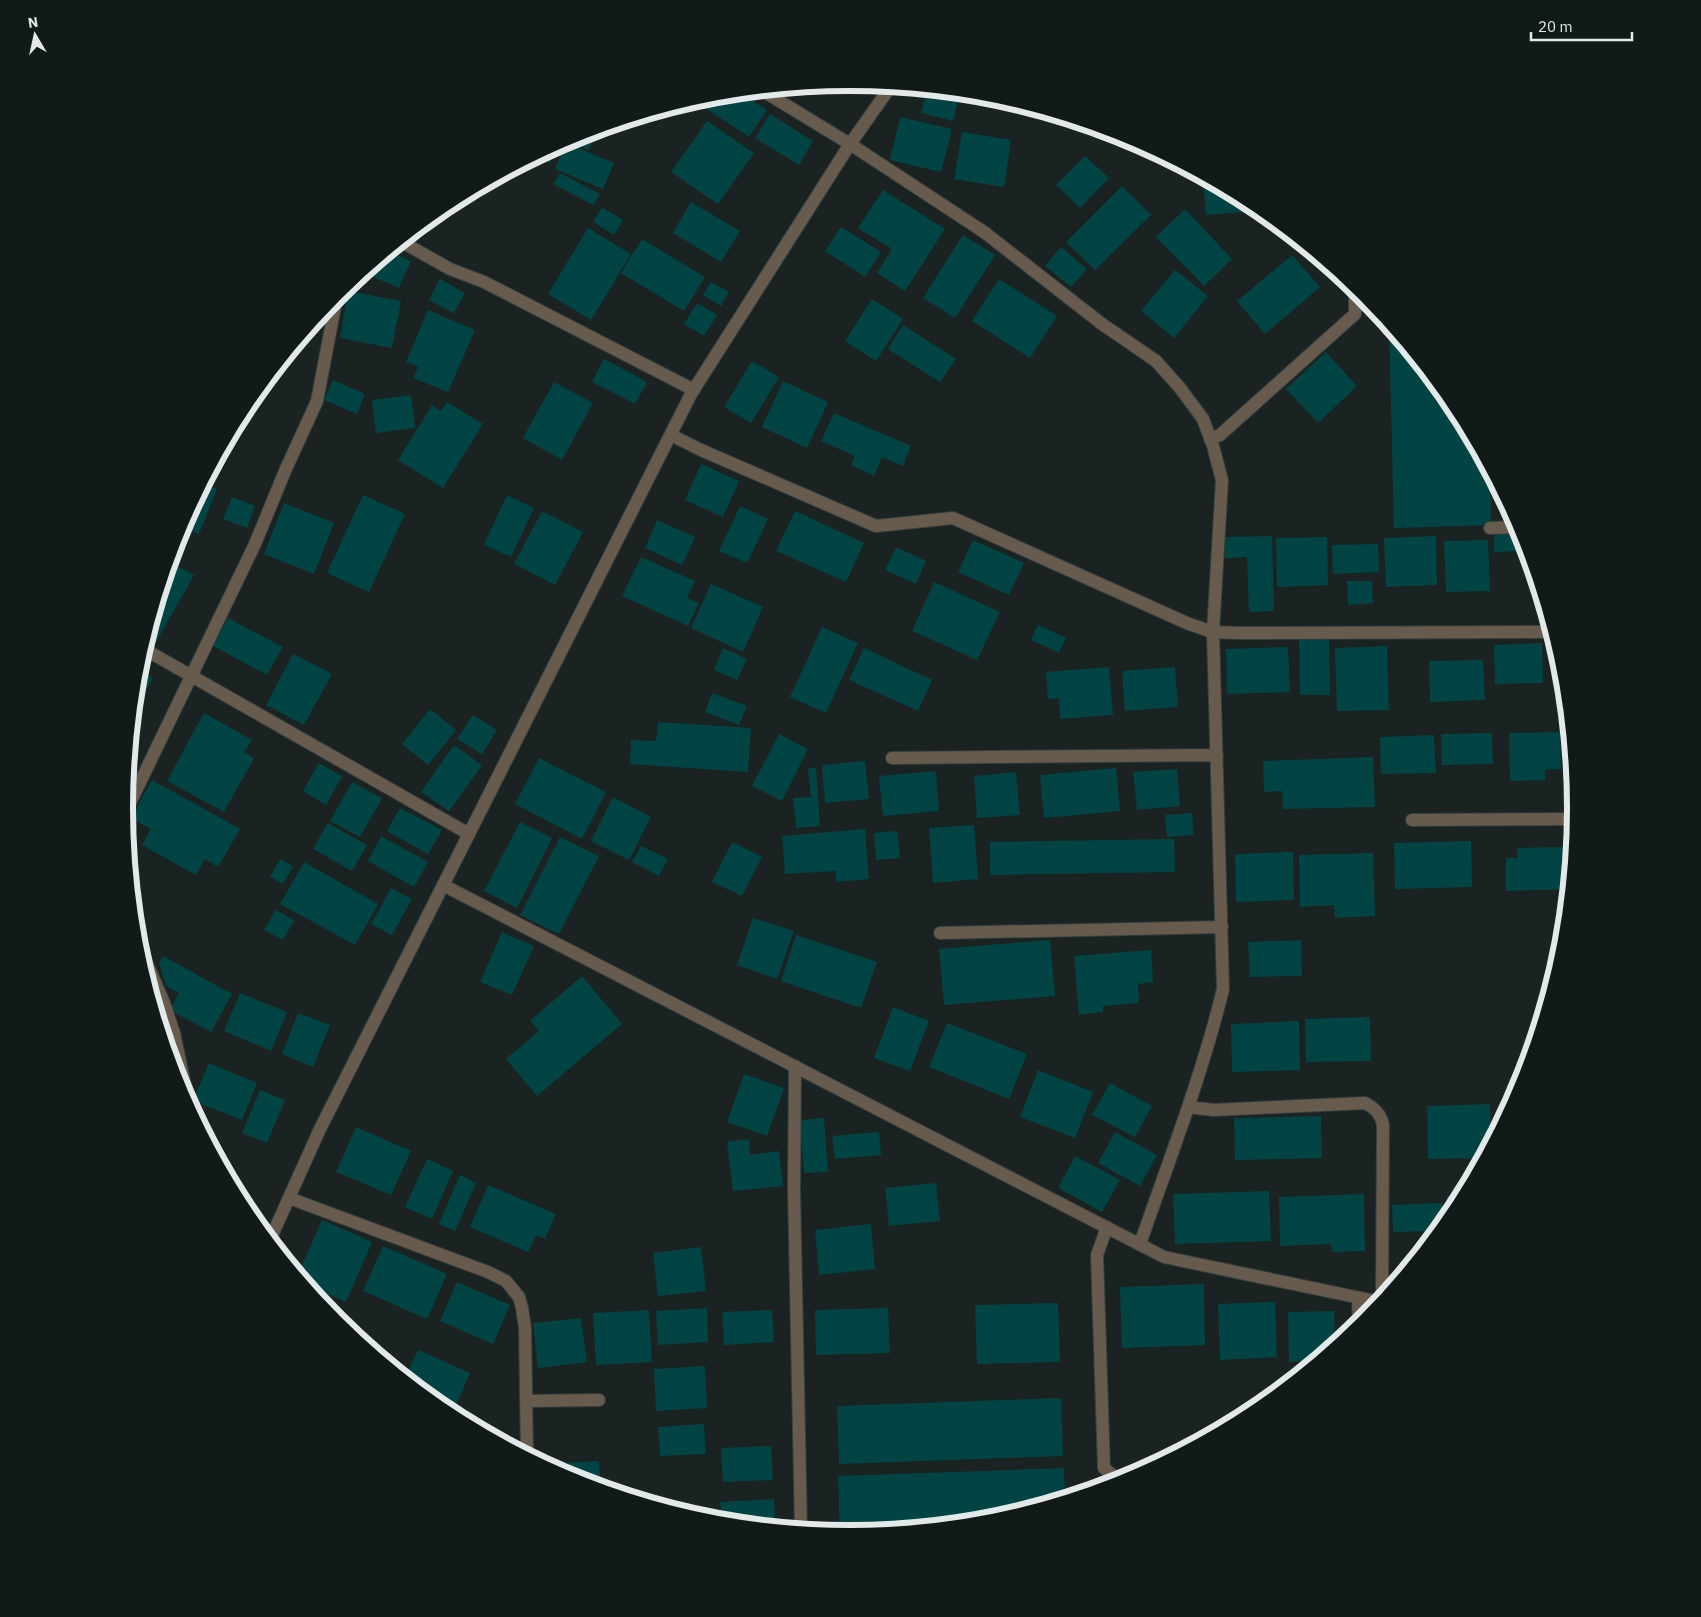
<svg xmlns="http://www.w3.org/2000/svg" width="1701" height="1617" viewBox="0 0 1701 1617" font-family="'IBM Plex Sans',sans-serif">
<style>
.building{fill:#024444}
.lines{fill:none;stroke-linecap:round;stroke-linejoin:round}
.minor-casing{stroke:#363f3e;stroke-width:14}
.tertiary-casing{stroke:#363f3e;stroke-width:14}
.minor{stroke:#665b4d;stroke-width:12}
.tertiary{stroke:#665b4d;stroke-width:12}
.rim{fill:none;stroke:#e3e9e9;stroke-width:6}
</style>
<rect width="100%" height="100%" fill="#1a2322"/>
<path class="building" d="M 927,90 L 960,93 L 953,121 L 921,113 Z
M 740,93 L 767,110 L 749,137 L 705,108 L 713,96 Z
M 770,114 L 813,141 L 799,165 L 755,138 Z
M 900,117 L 952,129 L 941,172 L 890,160 Z
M 707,121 L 754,153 L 718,204 L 671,172 Z
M 601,129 L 588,150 L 570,139 L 573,138 Z
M 962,132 L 1011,140 L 1004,187 L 954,179 Z
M 566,143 L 614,163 L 603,189 L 555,169 Z
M 553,148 L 550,163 L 532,160 Z
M 1085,156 L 1109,178 L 1080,208 L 1056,185 Z
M 560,173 L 600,194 L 593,205 L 553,184 Z
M 1203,178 L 1254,205 L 1256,211 L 1206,215 Z
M 1122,186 L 1151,215 L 1095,270 L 1066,242 Z
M 883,190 L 945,229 L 905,291 L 877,273 L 892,249 L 858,228 Z
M 691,202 L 740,231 L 721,262 L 673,233 Z
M 602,207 L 623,220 L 614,235 L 593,222 Z
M 1185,209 L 1232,259 L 1204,286 L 1156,237 Z
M 841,227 L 881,252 L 865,277 L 825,251 Z
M 588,228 L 631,254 L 591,320 L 548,294 Z
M 963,235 L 995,255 L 955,318 L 923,298 Z
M 642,239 L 705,277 L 684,311 L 621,273 Z
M 1061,247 L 1087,269 L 1071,287 L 1045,266 Z
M 390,252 L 411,261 L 399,288 L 364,273 Z
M 1292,255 L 1320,287 L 1265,334 L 1237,301 Z
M 1175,270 L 1208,296 L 1174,338 L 1141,311 Z
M 440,279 L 465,293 L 454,313 L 429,300 Z
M 999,279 L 1057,316 L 1030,358 L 972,321 Z
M 711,282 L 729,292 L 721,306 L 703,295 Z
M 348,291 L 401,301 L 392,348 L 340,338 Z
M 872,299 L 903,319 L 876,361 L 845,341 Z
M 697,303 L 717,315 L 704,336 L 684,324 Z
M 428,310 L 475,330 L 448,392 L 413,378 L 418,367 L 406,362 Z
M 903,325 L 956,359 L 940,382 L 888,349 Z
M 1389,326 L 1454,405 L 1490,472 L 1491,525 L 1394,528 Z
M 1326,352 L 1357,386 L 1318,423 L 1286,389 Z
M 604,359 L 647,382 L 635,404 L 592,382 Z
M 752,361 L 779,377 L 751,423 L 724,407 Z
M 333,380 L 365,394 L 357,414 L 324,400 Z
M 783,381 L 828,402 L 807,448 L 762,427 Z
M 554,382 L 593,403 L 562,460 L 523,438 Z
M 411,395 L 415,428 L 376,433 L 372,400 Z
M 447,402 L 483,424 L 443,488 L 398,460 L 432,405 L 441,411 Z
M 834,413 L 911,446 L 903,466 L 882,457 L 874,476 L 851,465 L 855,456 L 821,441 Z
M 701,464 L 739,481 L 723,517 L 685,500 Z
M 205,484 L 217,489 L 199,534 L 181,527 Z
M 1497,485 L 1509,507 L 1498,507 Z
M 363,495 L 405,514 L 369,592 L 327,573 Z
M 507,495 L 534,508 L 511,557 L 484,545 Z
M 232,497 L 255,506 L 247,528 L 223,519 Z
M 284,503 L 334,523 L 314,574 L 264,554 Z
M 740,506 L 768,519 L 747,563 L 719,551 Z
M 542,511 L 583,532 L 555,585 L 514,564 Z
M 795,511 L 864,543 L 846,582 L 776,551 Z
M 657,520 L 695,537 L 682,565 L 645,548 Z
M 1520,534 L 1521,551 L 1494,552 L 1494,535 Z
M 1272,536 L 1274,611 L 1249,612 L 1247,557 L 1225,558 L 1225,537 Z
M 1436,536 L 1437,585 L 1386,587 L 1384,538 Z
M 1327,537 L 1328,585 L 1277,587 L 1276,538 Z
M 973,540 L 1024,563 L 1009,595 L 958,572 Z
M 1488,540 L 1490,591 L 1446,592 L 1444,541 Z
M 1378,544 L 1379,572 L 1333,574 L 1332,545 Z
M 896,547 L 926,561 L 916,584 L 885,570 Z
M 641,557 L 695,581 L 687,598 L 699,603 L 688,626 L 622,596 Z
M 170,562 L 194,575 L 156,642 L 148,637 Z
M 1347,581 L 1372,581 L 1373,603 L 1348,605 Z
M 934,582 L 1000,612 L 977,660 L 912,631 Z
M 711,584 L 763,607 L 743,652 L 691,628 Z
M 228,618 L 283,647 L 267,675 L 213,646 Z
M 1038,625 L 1066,638 L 1059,653 L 1031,640 Z
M 822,627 L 858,643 L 826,713 L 790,697 Z
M 1329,639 L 1330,695 L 1300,695 L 1299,640 Z
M 1542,643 L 1543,683 L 1495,684 L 1494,645 Z
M 1387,646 L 1389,710 L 1337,711 L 1335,648 Z
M 1288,647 L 1290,692 L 1227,694 L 1226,649 Z
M 723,648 L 747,659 L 737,680 L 714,670 Z
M 864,648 L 932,680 L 918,711 L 849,680 Z
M 293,654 L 332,674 L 304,725 L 266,705 Z
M 1483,660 L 1485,700 L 1430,702 L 1429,661 Z
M 1109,667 L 1113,715 L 1060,719 L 1059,698 L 1048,699 L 1046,672 Z
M 1175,667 L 1178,707 L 1125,711 L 1122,671 Z
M 138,669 L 153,678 L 134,711 Z
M 712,693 L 747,706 L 739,725 L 705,712 Z
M 430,709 L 456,730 L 428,765 L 402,744 Z
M 204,713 L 252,740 L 244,752 L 254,758 L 224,812 L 167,781 Z
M 473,715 L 497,730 L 482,754 L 457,739 Z
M 658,722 L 751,728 L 748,772 L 630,764 L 631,740 L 656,741 Z
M 1565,729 L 1569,729 L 1573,773 L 1566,773 Z
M 1560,732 L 1561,769 L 1545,770 L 1545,780 L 1510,781 L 1509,733 Z
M 1492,733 L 1493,764 L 1442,765 L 1441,734 Z
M 779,734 L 808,749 L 782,801 L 752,786 Z
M 1434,735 L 1436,773 L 1381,774 L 1380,737 Z
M 454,745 L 482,765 L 449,811 L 421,792 Z
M 1373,757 L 1375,807 L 1283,809 L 1282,791 L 1264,792 L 1263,761 Z
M 539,758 L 606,792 L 582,839 L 515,804 Z
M 865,761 L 869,799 L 825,803 L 822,765 Z
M 319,763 L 342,776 L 326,805 L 303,791 Z
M 808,768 L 816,768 L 820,826 L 796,828 L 793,798 L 811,797 Z
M 1116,768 L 1120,811 L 1044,818 L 1040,775 Z
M 1177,769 L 1180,806 L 1137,810 L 1133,772 Z
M 936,771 L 939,811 L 883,816 L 879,776 Z
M 1016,772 L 1020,815 L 977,818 L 974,776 Z
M 152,780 L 240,829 L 218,867 L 205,859 L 196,875 L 142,845 L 151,829 L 131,818 Z
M 352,782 L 382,798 L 360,837 L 330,821 Z
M 613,797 L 651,817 L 629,860 L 591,841 Z
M 400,808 L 442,830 L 428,854 L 387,831 Z
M 1192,813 L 1194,835 L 1167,837 L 1165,815 Z
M 520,822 L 552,838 L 517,908 L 484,891 Z
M 328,823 L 367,845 L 352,871 L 313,849 Z
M 974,825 L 978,879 L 933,883 L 929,828 Z
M 865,829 L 869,879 L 836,882 L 836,871 L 785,874 L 782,836 Z
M 897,831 L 900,858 L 876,860 L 874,833 Z
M 381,836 L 428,862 L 414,887 L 368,861 Z
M 560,837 L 599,856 L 559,934 L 520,915 Z
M 1174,839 L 1175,872 L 990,875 L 990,842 Z
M 1471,841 L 1472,887 L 1395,889 L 1394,843 Z
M 732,842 L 762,857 L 742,896 L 712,882 Z
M 641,846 L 668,859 L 659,876 L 632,862 Z
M 1566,847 L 1568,889 L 1506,891 L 1506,858 L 1518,858 L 1517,848 Z
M 1293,852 L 1294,900 L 1236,902 L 1235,854 Z
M 1373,853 L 1375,916 L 1335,918 L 1334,905 L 1300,907 L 1299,855 Z
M 280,859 L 293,866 L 283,884 L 270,877 Z
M 304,862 L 378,904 L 355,945 L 280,904 Z
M 391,888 L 412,899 L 392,935 L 371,924 Z
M 276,910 L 294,920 L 283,940 L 264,930 Z
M 753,918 L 794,931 L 777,979 L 737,965 Z
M 502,932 L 534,946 L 512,995 L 480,982 Z
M 796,935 L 877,962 L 861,1008 L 781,981 Z
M 1050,940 L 1055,996 L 944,1005 L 939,949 Z
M 1301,940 L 1302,976 L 1250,977 L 1248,942 Z
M 1151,950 L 1153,982 L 1138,984 L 1139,1003 L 1103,1006 L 1103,1012 L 1079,1015 L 1074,956 Z
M 163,956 L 232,994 L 211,1032 L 170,1010 L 179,993 L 166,986 L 159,963 Z
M 582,976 L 622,1024 L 537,1096 L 506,1059 L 539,1031 L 530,1021 Z
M 240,993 L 287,1012 L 271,1051 L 224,1031 Z
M 893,1007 L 929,1021 L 910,1071 L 874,1058 Z
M 298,1013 L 330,1025 L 313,1067 L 282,1054 Z
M 1370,1017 L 1371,1061 L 1306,1062 L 1305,1019 Z
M 1299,1021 L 1300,1070 L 1232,1072 L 1231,1024 Z
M 947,1023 L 1027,1054 L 1009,1099 L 929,1067 Z
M 209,1063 L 257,1083 L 242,1120 L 193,1101 Z
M 1038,1070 L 1093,1092 L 1075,1138 L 1020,1117 Z
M 744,1074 L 784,1088 L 767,1136 L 727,1122 Z
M 1110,1083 L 1152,1106 L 1135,1137 L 1092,1115 Z
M 260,1090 L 285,1100 L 267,1143 L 242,1133 Z
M 1513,1101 L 1499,1127 L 1499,1102 Z
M 1490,1104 L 1491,1142 L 1483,1158 L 1428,1159 L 1427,1106 Z
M 1321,1116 L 1322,1158 L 1235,1160 L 1234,1118 Z
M 824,1118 L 828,1172 L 804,1173 L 800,1120 Z
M 356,1127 L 411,1151 L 391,1195 L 336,1172 Z
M 879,1132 L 881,1155 L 835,1159 L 832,1136 Z
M 1115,1132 L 1157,1155 L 1140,1186 L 1098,1163 Z
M 749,1139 L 750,1155 L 779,1151 L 783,1186 L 733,1191 L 727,1142 Z
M 1075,1156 L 1120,1180 L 1102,1212 L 1058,1188 Z
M 427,1159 L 453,1171 L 432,1219 L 405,1207 Z
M 460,1175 L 476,1183 L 455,1231 L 439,1224 Z
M 936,1183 L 940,1221 L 889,1226 L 885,1188 Z
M 488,1185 L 556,1214 L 545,1239 L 536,1235 L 528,1252 L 470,1227 Z
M 1269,1191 L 1271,1241 L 1175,1244 L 1173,1194 Z
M 1364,1194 L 1365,1251 L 1332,1252 L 1331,1244 L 1280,1246 L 1279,1197 Z
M 1447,1196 L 1463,1196 L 1454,1212 L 1448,1220 Z
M 1442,1203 L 1443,1225 L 1438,1231 L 1393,1232 L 1392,1205 Z
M 322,1220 L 372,1242 L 346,1302 L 307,1285 L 298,1274 Z
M 871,1224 L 875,1269 L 819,1275 L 815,1230 Z
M 383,1246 L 447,1274 L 427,1319 L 363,1291 Z
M 701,1247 L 706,1291 L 658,1296 L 653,1253 Z
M 457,1282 L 510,1305 L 493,1344 L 440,1321 Z
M 1204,1284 L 1205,1345 L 1122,1348 L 1120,1287 Z
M 1275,1302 L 1277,1357 L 1220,1360 L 1218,1304 Z
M 1058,1303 L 1060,1362 L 977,1364 L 975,1305 Z
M 707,1308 L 708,1342 L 658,1345 L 656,1311 Z
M 888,1308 L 890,1353 L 816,1355 L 815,1310 Z
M 649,1310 L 652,1362 L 596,1365 L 593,1313 Z
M 772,1310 L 774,1342 L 724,1345 L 722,1312 Z
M 1334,1311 L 1335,1345 L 1316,1361 L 1289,1362 L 1288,1312 Z
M 581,1318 L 587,1362 L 538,1368 L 533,1323 Z
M 418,1350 L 470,1373 L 456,1405 L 419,1389 L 405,1378 Z
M 705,1366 L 707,1408 L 656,1411 L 654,1369 Z
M 1061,1398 L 1063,1456 L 839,1464 L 837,1406 Z
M 704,1424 L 706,1454 L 660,1456 L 658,1427 Z
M 771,1446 L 773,1480 L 723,1482 L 721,1448 Z
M 599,1461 L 601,1488 L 572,1479 L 545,1464 Z
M 1064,1468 L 1065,1499 L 992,1521 L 885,1531 L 840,1533 L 838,1476 Z
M 774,1499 L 775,1527 L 722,1522 L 720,1502 Z
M 706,1508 L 707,1520 L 674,1510 Z"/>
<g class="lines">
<defs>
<path id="minor" d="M 763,91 L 850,144 L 984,232 L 1102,324 L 1156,361 L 1180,388 L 1203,419 L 1213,446 L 1222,480 L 1213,632 L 1223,989 C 1202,1076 1169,1160 1140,1244
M 402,242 L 450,269 L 484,282 L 694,390
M 671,435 L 701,450 L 876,526 L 953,518 L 1189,624 L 1213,632 L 1238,633 L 1552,632
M 1210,439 L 1220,435 L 1355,314 L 1355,288
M 1490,528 L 1519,527
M 144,649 L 469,834
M 892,758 L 1217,755
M 125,818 L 130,803 L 255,544 L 285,471 L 317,401 L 337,296
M 1412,820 L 1575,819
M 443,885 L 1164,1257 L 1380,1302
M 940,933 L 1222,927
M 137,940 L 164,1003 L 174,1033 L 189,1104
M 795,1066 L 794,1189 L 801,1530
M 1188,1107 L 1213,1110 L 1365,1103 C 1375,1108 1381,1114 1383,1125 L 1382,1300
M 289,1198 L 488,1272 L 506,1281 L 519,1297 L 522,1308 L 525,1328 L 527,1455
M 1107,1227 L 1097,1255 L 1104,1468 L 1116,1478 L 1132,1477
M 1358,1298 L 1359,1326
M 526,1401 L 599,1400"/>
<path id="tertiary" d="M 270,1240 L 319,1131 L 691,394 L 850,144 L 891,86"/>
</defs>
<use href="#minor" class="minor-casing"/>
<use href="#tertiary" class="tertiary-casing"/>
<use href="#minor" class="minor"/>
<use href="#tertiary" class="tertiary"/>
</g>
<path d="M0 0H1701V1617H0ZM133 808a717 717 0 1 1 1434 0a717 717 0 1 1-1434 0Z" fill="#111919" fill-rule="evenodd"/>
<path class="rim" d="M133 808a717 717 0 1 1 1434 0a717 717 0 1 1-1434 0Z"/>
<g transform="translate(35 35) rotate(351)" stroke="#111919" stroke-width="4" paint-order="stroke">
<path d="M0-4L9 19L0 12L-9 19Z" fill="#e3e9e9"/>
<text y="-8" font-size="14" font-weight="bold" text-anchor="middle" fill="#e3e9e9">N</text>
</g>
<path d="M1531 32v8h101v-8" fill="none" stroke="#e3e9e9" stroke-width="2.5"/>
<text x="1538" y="32" font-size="15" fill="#e3e9e9" stroke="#111919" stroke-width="4" paint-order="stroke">20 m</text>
</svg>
